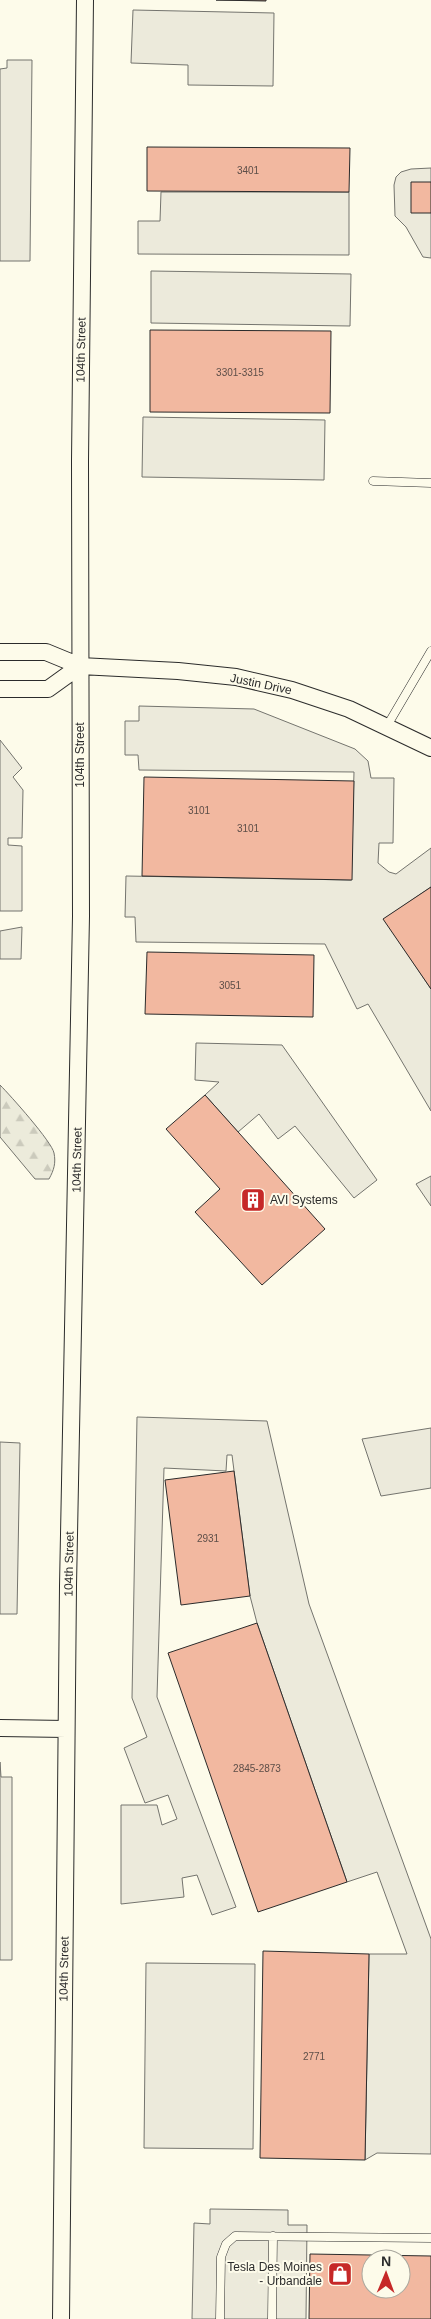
<svg xmlns="http://www.w3.org/2000/svg" width="431" height="2319" viewBox="0 0 431 2319" font-family="Arial,sans-serif">
<style>
.forest{fill:url(#forest-firs);stroke:#74746e}
.parking{fill:#eceadb;stroke:#74746e}
.building{fill:#f2b8a0;stroke:#2b2b2b;fill-rule:evenodd}
.lines{fill:none;stroke-linecap:round;stroke-linejoin:round}
.service-casing{stroke:#2b2b2b;stroke-width:9}
.minor-casing{stroke:#2b2b2b;stroke-width:18}
.service{stroke:#fdfbea;stroke-width:8}
.minor{stroke:#fdfbea;stroke-width:16}
.labels{text-anchor:middle;dominant-baseline:central;stroke-width:4;stroke-linejoin:round;paint-order:stroke}
.number-label{font-size:10px;fill:#5d4e48}
.street-label{font-size:12px;fill:#2b2b2b;stroke:#fdfbea}
.poi-label{font-size:12px;fill:#2b2b2b;stroke:#fdfbea;text-anchor:start}
</style>
<defs>
<pattern id="forest-firs" width="22" height="20" patternUnits="userSpaceOnUse" patternTransform="scale(1.25)"><rect width="22" height="20" fill="#ecebdb"/><path d="M5 1l3.5 6h-7zM16 11l3.5 6h-7z" fill="#cbcabc"/></pattern>
</defs>
<rect width="100%" height="100%" fill="#fdfbea"/>
<path class="forest" d="M 0,1085 C 10,1095 52,1142 54,1153 C 56,1163 54,1170 49,1179 L 35,1179 L 0,1137 Z"/>
<path class="parking" d="M 133,10 L 274,13 L 273,86 L 188,85 L 188,65 L 131,63 Z
M 7,60 L 32,60 L 30,261 L 0,261 L 0,69 L 7,68 Z
M 431,168 L 431,258 L 423,257 L 406,227 L 395,216 L 394,185 L 396,177 L 401,172 L 411,169 Z
M 161,192 L 349,192 L 349,255 L 138,254 L 138,221 L 160,221 Z
M 151,271 L 351,274 L 350,326 L 151,323 Z
M 143,417 L 325,420 L 324,480 L 142,477 Z
M 139,706 L 254,709 L 355,749 L 368,761 L 371,778 L 394,778 L 393,843 L 379,843 L 378,863 L 389,872 L 396,874 L 431,848 L 431,887 L 384,919 L 431,989 L 431,1111 L 368,1004 L 357,1009 L 325,944 L 136,942 L 135,917 L 125,917 L 126,876 L 351,880 L 354,772 L 139,770 L 138,755 L 125,755 L 125,721 L 139,721 Z
M 0,740 L 22,768 L 13,777 L 23,790 L 22,838 L 8,838 L 8,845 L 22,846 L 22,911 L 0,911 Z
M 22,927 L 21,959 L 0,959 L 0,931 Z
M 196,1043 L 282,1045 L 377,1180 L 354,1198 L 295,1126 L 278,1139 L 259,1114 L 238,1132 L 205,1095 L 219,1082 L 195,1080 Z
M 431,1176 L 431,1206 L 416,1184 Z
M 137,1417 L 267,1421 L 309,1604 L 431,1939 L 431,2154 L 377,2153 L 365,2160 L 369,1954 L 407,1954 L 377,1872 L 347,1882 L 257,1623 L 250,1596 L 232,1455 L 227,1455 L 226,1471 L 164,1468 L 157,1697 L 236,1907 L 212,1915 L 197,1875 L 182,1878 L 184,1897 L 121,1904 L 121,1805 L 157,1805 L 162,1825 L 177,1819 L 168,1795 L 145,1803 L 124,1748 L 147,1737 L 132,1698 Z
M 431,1428 L 431,1488 L 381,1496 L 362,1439 Z
M 0,1442 L 20,1443 L 17,1614 L 0,1614 Z
M 0,1762 L 1,1777 L 12,1777 L 12,1960 L 0,1960 Z
M 146,1963 L 255,1964 L 253,2149 L 144,2148 Z
M 210,2209 L 288,2210 L 288,2225 L 307,2225 L 306,2319 L 192,2319 L 194,2223 L 210,2224 Z"/>
<path class="building" d="M 216,0 L 266,0 L 266,1 Z
M 147,147 L 350,148 L 349,192 L 147,191 Z
M 411,182 L 431,182 L 431,213 L 411,213 Z
M 150,330 L 331,331 L 330,413 L 150,412 Z
M 144,777 L 354,781 L 352,880 L 142,876 Z
M 431,887 L 431,989 L 383,919 Z
M 147,952 L 314,955 L 313,1017 L 145,1014 Z
M 205,1095 L 325,1229 L 262,1285 L 195,1212 L 220,1189 L 166,1129 Z
M 234,1471 L 250,1596 L 181,1605 L 165,1480 Z
M 257,1623 L 347,1882 L 258,1912 L 168,1653 Z
M 263,1951 L 369,1954 L 365,2160 L 260,2158 Z
M 310,2254 L 431,2256 L 431,2319 L 309,2319 ZM 371,2259 L 401,2259 L 401,2289 L 371,2289 Z"/>
<g class="lines">
<defs>
<path id="service" d="M 373,481 L 431,483
M 387,726 L 431,651
M 220,2319 L 221,2257 L 226,2244 L 235,2236 L 431,2238
M 272,2319 L 273,2236"/>
<path id="minor" d="M 0,652 L 46,652 L 80,666 L 178,671 L 236,677 L 292,690 L 349,709 L 431,748
M 0,689 L 48,689 L 80,666
M 0,1728 L 66,1729
M 61,2319 L 68,1586 L 81,916 L 80,461 L 85,0"/>
</defs>
<use href="#service" class="service-casing"/>
<use href="#minor" class="minor-casing"/>
<use href="#service" class="service"/>
<use href="#minor" class="minor"/>
</g>
<defs>
<symbol id="building-square" viewBox="-11 -11 22 22"><rect x="-9" y="-9" width="18" height="18" rx="4" fill="#c62828" stroke="#fdfbea"/><path d="M-4-6H4V6H1V3H-1V6H-4ZM-2.5-4.3h1.7v1.8h-1.7ZM.8-4.3h1.7v1.8H.8ZM-2.5-1h1.7V.8h-1.7ZM.8-1h1.7V.8H.8Z" fill="#fff"/></symbol>
<symbol id="shop-square" viewBox="-11 -11 22 22"><rect x="-9" y="-9" width="18" height="18" rx="4" fill="#c62828" stroke="#fdfbea"/><path d="M-5-2.5h2.3a2.7 3.5 0 0 1 5.4 0H5L5.5 6h-11ZM-1.5-2.5h3a1.5 2.3 0 0 0-3 0Z" fill="#fff"/></symbol>
</defs>
<g fill-rule="evenodd">
<use href="#building-square" x="239" y="1186" width="28" height="28"/>
<use href="#shop-square" x="326" y="2260" width="28" height="28"/>
</g>
<g class="labels">
<g class="number-label">
<text x="248" y="170">3401</text>
<text x="240" y="372">3301-3315</text>
<text x="199" y="810">3101</text>
<text x="248" y="828">3101</text>
<text x="230" y="985">3051</text>
<text x="208" y="1538">2931</text>
<text x="257" y="1768">2845-2873</text>
<text x="314" y="2056">2771</text>
</g>
<g class="street-label">
<text transform="translate(81 350) rotate(-89)">104th Street</text>
<text transform="translate(261 684) rotate(12)">Justin Drive</text>
<text transform="translate(80 755) rotate(-90)">104th Street</text>
<text transform="translate(77 1160) rotate(-89)">104th Street</text>
<text transform="translate(69 1564) rotate(-89)">104th Street</text>
<text transform="translate(64 1969) rotate(-89)">104th Street</text>
</g>
<g class="poi-label">
<text x="270" y="1200">AVI Systems</text>
<text x="322" y="2267" text-anchor="end">Tesla Des Moines<tspan x="322" dy="14">- Urbandale</tspan></text>
</g>
</g>
<g transform="translate(386 2274) rotate(1)"><circle r="24" fill="#fdfbea" stroke="#a9a89e"/>
<path d="M0-4L9 19L0 12L-9 19Z" fill="#c62828"/>
<text y="-8" font-size="14" font-weight="bold" text-anchor="middle" fill="#2b2b2b">N</text>
</g>
</svg>
